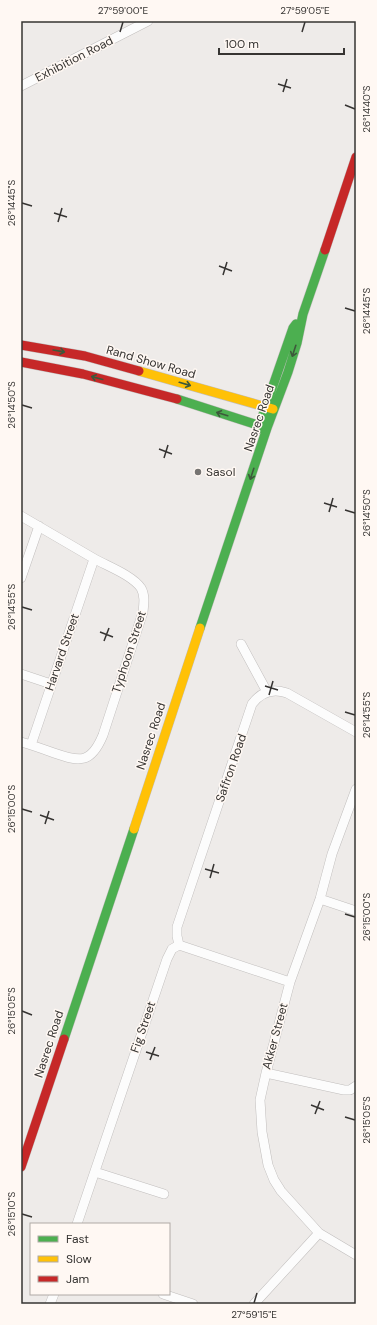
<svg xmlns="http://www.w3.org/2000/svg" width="377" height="1325" viewBox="0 0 377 1325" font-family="'DM Sans',sans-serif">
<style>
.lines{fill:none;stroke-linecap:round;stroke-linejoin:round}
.street-casing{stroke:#c1bebd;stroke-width:10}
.fast-casing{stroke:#c1bebd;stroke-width:10}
.slow-casing{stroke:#c1bebd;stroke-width:10}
.jam-casing{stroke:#c1bebd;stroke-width:10}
.street{stroke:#fcfcfc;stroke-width:9}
.fast{stroke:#4caf50;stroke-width:9}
.slow{stroke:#ffc107;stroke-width:9}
.jam{stroke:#c62828;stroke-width:9}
.oneway{stroke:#3d593b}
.ticks{fill:none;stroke:#363432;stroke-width:1.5}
.poi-dot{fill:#767472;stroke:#fff8f3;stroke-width:1.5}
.labels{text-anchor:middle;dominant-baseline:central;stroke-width:3;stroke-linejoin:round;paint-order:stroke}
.street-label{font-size:12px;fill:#363432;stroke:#fff8f3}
.poi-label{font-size:12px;fill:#363432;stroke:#fff8f3;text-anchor:start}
.neatline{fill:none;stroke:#363432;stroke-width:1.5}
.ticks-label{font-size:10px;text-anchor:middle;fill:#363432}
</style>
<rect width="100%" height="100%" fill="#eeebe9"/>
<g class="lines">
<defs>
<path id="street" d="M 21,86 L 148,21
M 21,516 C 45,530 69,544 93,558 C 107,566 132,575 141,588 C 145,595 144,603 143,612 L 103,735 C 91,764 80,762 54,753 C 43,749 32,745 21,742
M 21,578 L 39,526
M 241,644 L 267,692
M 21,674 L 51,684
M 31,745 L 94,559
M 356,789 L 332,854 L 320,899 L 290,982 L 266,1073 L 260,1100 L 262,1132 L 268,1165 L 274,1180 L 281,1191 L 319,1233 L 356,1255
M 320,899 L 356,911
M 179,945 L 177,936 L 177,927 L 252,704 C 261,692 273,688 287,693 L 356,732
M 266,1073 L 344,1090 L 350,1090 L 356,1086
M 95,1172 L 164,1194
M 77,1224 L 167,959 L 172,949 L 179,945 L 290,982
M 163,1294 L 193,1304
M 50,1304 L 54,1294
M 254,1304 L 319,1233"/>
<path id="fast" d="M 177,399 L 267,428
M 258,429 L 293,328 L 296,324
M 200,628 L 267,428 L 288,372 L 297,343 L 303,314 L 325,250
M 64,1039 L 134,829"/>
<path id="slow" d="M 139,371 L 273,409
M 134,829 L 200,628"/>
<path id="jam" d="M 325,250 L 356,157
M 21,345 L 85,356 L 139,371
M 21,362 L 83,374 L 177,399
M 21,1167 L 64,1039"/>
</defs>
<use href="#street" class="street-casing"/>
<use href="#fast" class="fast-casing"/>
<use href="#slow" class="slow-casing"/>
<use href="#jam" class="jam-casing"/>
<use href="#street" class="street"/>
<use href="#fast" class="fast"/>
<use href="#slow" class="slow"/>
<use href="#jam" class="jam"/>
</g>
<defs><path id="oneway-shaft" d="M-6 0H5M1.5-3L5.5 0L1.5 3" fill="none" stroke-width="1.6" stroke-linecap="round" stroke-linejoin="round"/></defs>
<g class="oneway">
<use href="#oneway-shaft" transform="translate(59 351) rotate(10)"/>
<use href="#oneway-shaft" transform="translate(294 351) rotate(108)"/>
<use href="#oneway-shaft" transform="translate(97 378) rotate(-165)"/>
<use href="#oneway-shaft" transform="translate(185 384) rotate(16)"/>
<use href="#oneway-shaft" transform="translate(222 414) rotate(-163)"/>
<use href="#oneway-shaft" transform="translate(252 474) rotate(108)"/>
</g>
<path class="ticks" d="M 120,32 L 123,22M 302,32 L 305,22M 278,84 L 291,88M 283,92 L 287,79M 345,105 L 355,109M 22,203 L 32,206M 54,213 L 67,217M 58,222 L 62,208M 219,266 L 232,271M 223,275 L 227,262M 345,308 L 355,311M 22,405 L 32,408M 159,449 L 172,454M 164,458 L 168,445M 324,503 L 337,507M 345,510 L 355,513M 329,512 L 333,498M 22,607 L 32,610M 100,632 L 113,637M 104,641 L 109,628M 265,686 L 278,690M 269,695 L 273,681M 345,712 L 355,715M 22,809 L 32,812M 40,815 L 54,820M 45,824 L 49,811M 205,869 L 219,873M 210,878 L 214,864M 345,914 L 355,917M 22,1011 L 32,1015M 146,1052 L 159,1056M 150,1060 L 155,1047M 311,1105 L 324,1110M 315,1114 L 320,1101M 345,1117 L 355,1120M 22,1214 L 32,1217M 254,1303 L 257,1293"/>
<circle class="poi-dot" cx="198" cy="472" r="4"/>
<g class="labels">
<g class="street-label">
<text transform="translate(74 59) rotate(-27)">Exhibition Road</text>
<text transform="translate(151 362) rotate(16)">Rand Show Road</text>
<text transform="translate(259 418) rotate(-71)">Nasrec Road</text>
<text transform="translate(62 652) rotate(-71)">Harvard Street</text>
<text transform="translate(129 652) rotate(-72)">Typhoon Street</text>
<text transform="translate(151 736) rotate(-72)">Nasrec Road</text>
<text transform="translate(231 768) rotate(-71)">Saffron Road</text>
<text transform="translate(143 1027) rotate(-71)">Fig Street</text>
<text transform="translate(275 1036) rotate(-75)">Akker Street</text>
<text transform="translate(49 1044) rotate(-72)">Nasrec Road</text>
</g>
<g class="poi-label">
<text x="206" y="472">Sasol</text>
</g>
</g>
<rect width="377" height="1325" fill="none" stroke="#fff8f3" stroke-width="44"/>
<rect x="30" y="1223" width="140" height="72" fill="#fff8f3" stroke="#afaaa6"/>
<rect x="38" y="1236" width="20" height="6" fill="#4caf50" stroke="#afaaa6"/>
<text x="66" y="1243" font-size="12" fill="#363432">Fast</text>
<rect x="38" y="1256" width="20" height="6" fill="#ffc107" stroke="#afaaa6"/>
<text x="66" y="1263" font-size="12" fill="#363432">Slow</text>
<rect x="38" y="1276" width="20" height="6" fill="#c62828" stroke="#afaaa6"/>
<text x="66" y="1283" font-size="12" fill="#363432">Jam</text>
<path d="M219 48v6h125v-6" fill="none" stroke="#363432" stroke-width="2"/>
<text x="225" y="48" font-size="12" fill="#363432" stroke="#fff8f3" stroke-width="3" paint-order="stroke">100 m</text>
<rect x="22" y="22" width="333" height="1281" class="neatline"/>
<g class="ticks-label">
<text x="123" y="14">27°59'00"E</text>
<text x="305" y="14">27°59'05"E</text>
<text transform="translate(366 109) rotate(-90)" y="4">26°14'40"S</text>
<text transform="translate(11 203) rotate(-90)" y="4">26°14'45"S</text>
<text transform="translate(366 311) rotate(-90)" y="4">26°14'45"S</text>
<text transform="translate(11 405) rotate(-90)" y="4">26°14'50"S</text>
<text transform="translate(366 513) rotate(-90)" y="4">26°14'50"S</text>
<text transform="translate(11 607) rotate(-90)" y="4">26°14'55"S</text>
<text transform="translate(366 715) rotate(-90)" y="4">26°14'55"S</text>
<text transform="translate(11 809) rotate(-90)" y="4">26°15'00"S</text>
<text transform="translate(366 917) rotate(-90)" y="4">26°15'00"S</text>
<text transform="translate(11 1011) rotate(-90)" y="4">26°15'05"S</text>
<text transform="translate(366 1120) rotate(-90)" y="4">26°15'05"S</text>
<text transform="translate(11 1214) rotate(-90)" y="4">26°15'10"S</text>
<text x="254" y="1318">27°59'15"E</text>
</g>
</svg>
